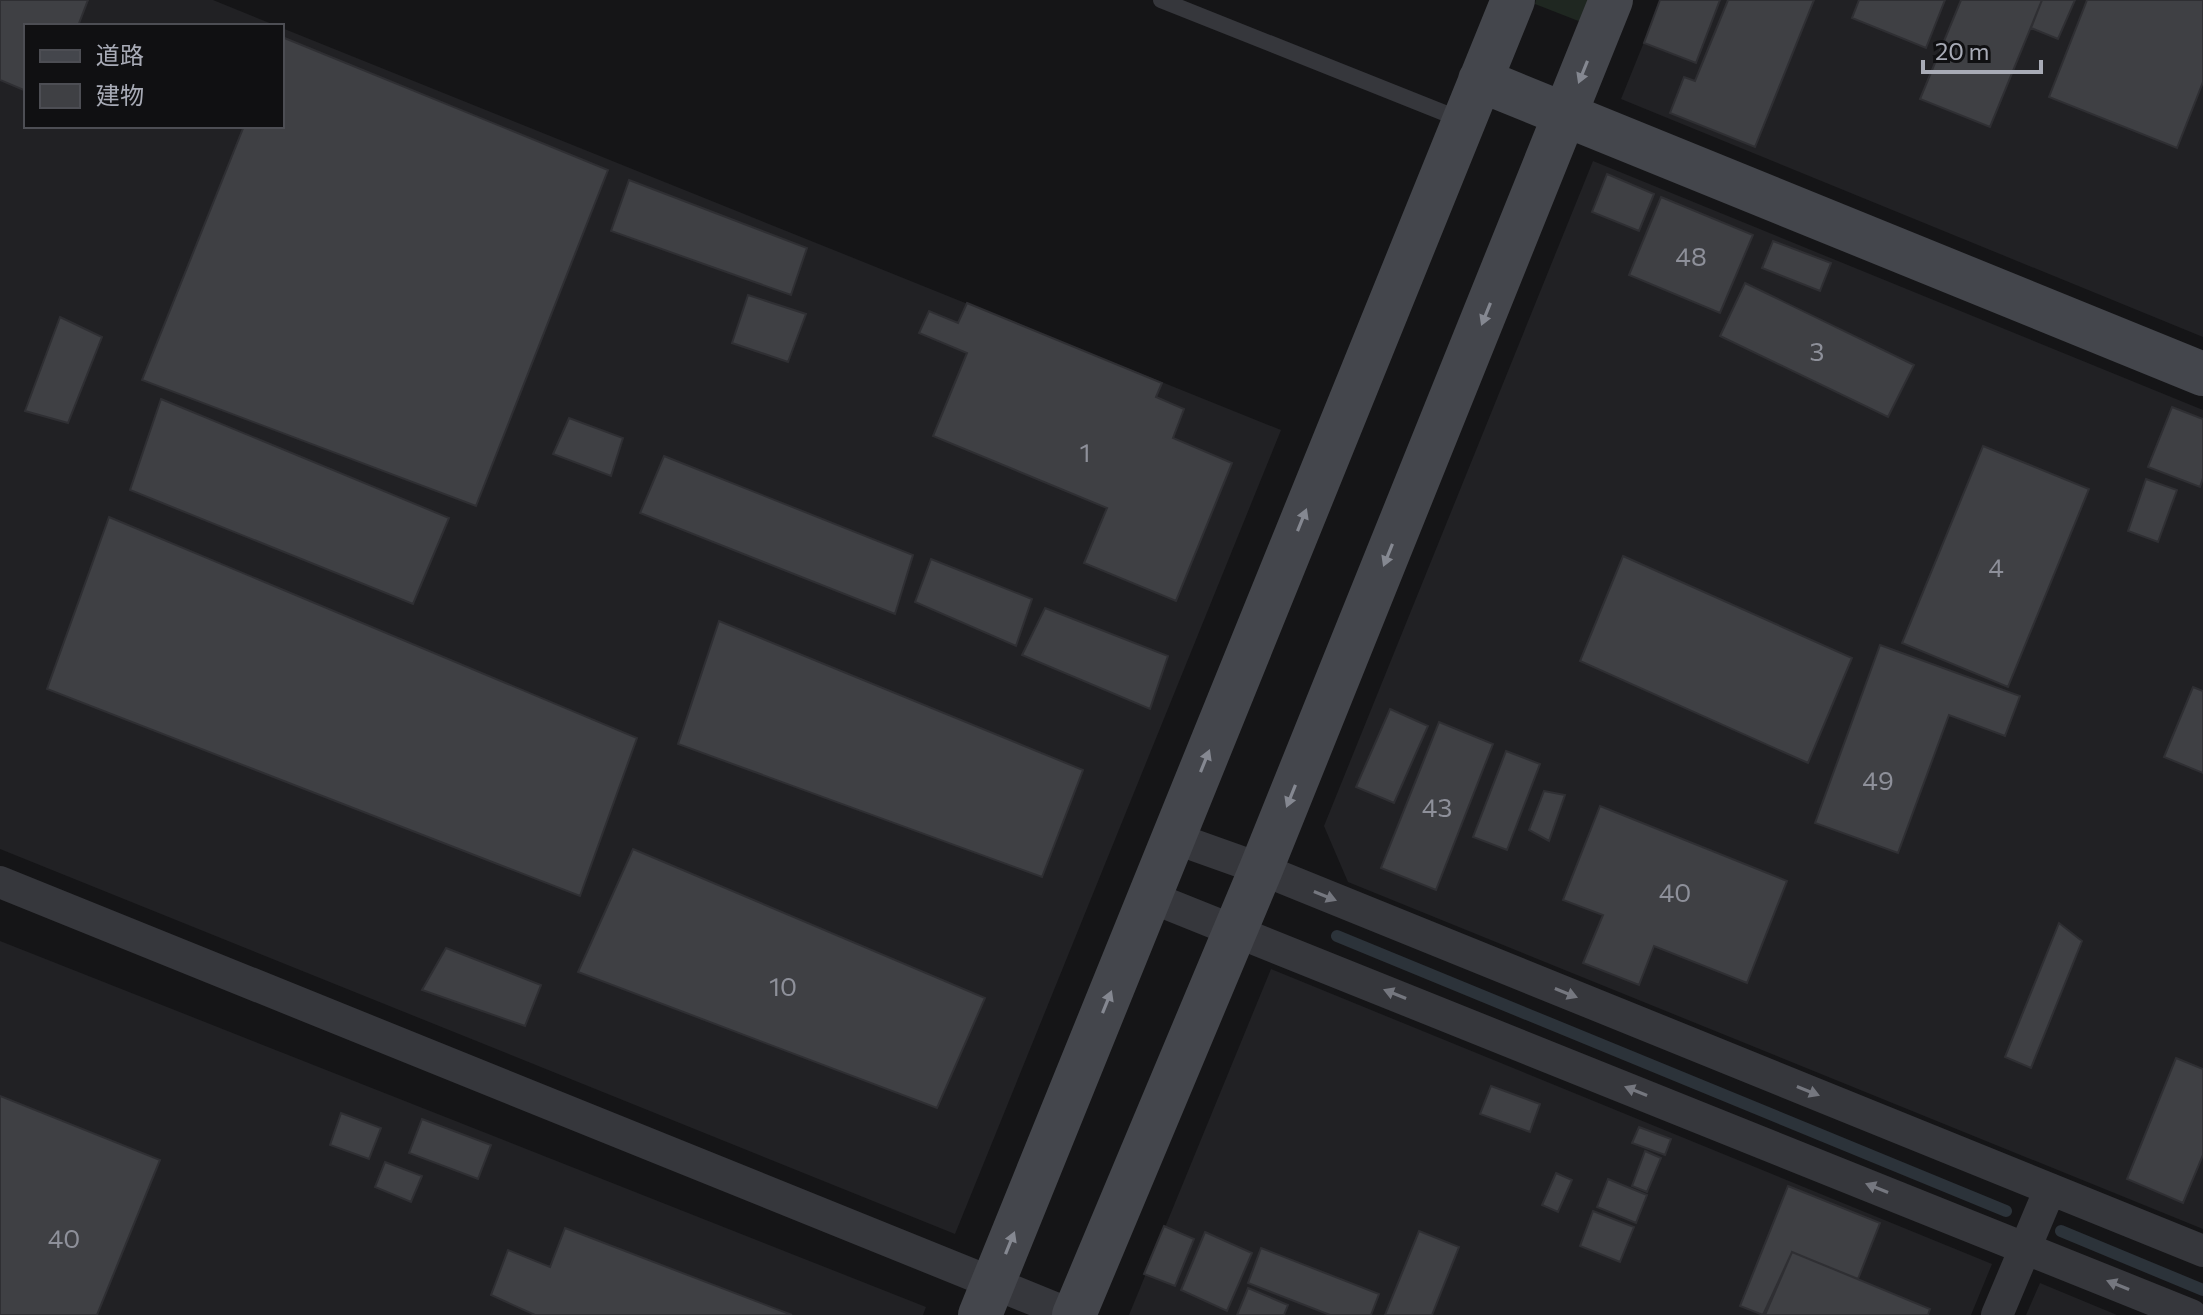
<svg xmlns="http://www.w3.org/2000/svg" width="2203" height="1315" viewBox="0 0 2203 1315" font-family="Commissioner,'Noto Sans JP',sans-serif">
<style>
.built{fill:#212124}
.green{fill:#1f2721}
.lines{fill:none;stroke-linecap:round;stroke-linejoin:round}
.stream{stroke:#2c333a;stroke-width:12}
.building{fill:#3f4044;stroke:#2f2f33;stroke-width:2}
.lane{stroke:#36373c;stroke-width:16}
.street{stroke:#36373c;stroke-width:32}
.secondary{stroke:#44464c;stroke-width:44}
.oneway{fill:#858891}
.oneway2{fill:#75777f}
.labels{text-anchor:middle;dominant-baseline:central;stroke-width:6;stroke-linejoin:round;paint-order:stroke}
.number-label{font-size:26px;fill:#8e909a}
</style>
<rect width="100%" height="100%" fill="#151517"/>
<path class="built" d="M 0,0 L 213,0 L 277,26 L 26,26 L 26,126 L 282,126 L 282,28 L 1281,430 L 955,1234 L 0,849 Z
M 1661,0 L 2203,0 L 2203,337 L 1621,99 Z
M 1593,161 L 2203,410 L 2203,1229 L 1348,882 L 1324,826 Z
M 0,941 L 926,1307 L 923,1315 L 0,1315 Z
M 1271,969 L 1992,1264 L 1971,1315 L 1129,1315 Z
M 2040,1283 L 2117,1315 L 2026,1315 Z"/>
<path class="green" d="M 1536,0 L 1590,0 L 1581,22 L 1535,4 Z"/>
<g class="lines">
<path class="stream" d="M 1337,936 L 2006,1211
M 2061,1231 L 2203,1290"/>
</g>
<path class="building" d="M 0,0 L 88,0 L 78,26 L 26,26 L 26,91 L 0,80 Z
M 1660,0 L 1720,0 L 1696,63 L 1644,43 Z
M 1728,0 L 1814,0 L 1755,147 L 1670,113 L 1684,77 L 1695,81 Z
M 1859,0 L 1945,0 L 1926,48 L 1852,18 Z
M 1961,0 L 2042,0 L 1990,127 L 1920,99 Z
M 2042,0 L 2075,0 L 2058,39 L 2031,28 Z
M 2087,0 L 2203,0 L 2203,82 L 2177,148 L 2049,97 Z
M 282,37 L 608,170 L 476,506 L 142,380 L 244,126 L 282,126 Z
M 1607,174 L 1654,194 L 1639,231 L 1592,212 Z
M 629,180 L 807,248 L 791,295 L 611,231 Z
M 1661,197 L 1753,235 L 1720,313 L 1629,275 Z
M 1773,241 L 1831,263 L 1820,291 L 1762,268 Z
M 1745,283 L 1914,365 L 1888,417 L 1720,336 Z
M 748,295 L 806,314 L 788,362 L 732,343 Z
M 967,303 L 1162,383 L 1156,397 L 1184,409 L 1173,438 L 1232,463 L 1176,601 L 1084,563 L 1107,508 L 933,436 L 967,353 L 919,333 L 929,311 L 958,323 Z
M 60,317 L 102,337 L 68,423 L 25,411 Z
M 161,399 L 449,518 L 413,604 L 130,490 Z
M 2172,407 L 2203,419 L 2203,478 L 2200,487 L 2148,467 Z
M 569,418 L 623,438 L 611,476 L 553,454 Z
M 1983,446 L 2089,489 L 2008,687 L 1902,643 Z
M 664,456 L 913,555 L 895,614 L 640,513 Z
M 2146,479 L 2177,490 L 2158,542 L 2128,531 Z
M 109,517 L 637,738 L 580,896 L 47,689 Z
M 1623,556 L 1852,658 L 1808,763 L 1580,661 Z
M 931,559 L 1032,599 L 1016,646 L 915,602 Z
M 1045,608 L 1168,656 L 1150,709 L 1022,655 Z
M 719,621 L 1083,770 L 1042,877 L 678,744 Z
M 1880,645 L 2020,696 L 2005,736 L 1949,715 L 1898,853 L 1815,823 Z
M 2193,687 L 2203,691 L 2203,773 L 2164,757 Z
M 1390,709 L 1428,726 L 1394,803 L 1356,787 Z
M 1439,722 L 1493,744 L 1436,890 L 1381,868 Z
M 1506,751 L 1540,764 L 1507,850 L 1473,837 Z
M 1544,791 L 1565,795 L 1549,841 L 1529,830 Z
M 1600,806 L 1787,881 L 1747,983 L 1654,946 L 1639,985 L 1583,963 L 1603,915 L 1563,900 Z
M 633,849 L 985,998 L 937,1108 L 578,972 Z
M 2059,923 L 2082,941 L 2031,1068 L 2005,1057 Z
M 446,948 L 541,985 L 525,1026 L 422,990 Z
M 2176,1058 L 2203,1069 L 2203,1155 L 2183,1203 L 2127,1179 Z
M 1491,1086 L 1540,1104 L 1530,1132 L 1480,1114 Z
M 0,1096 L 160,1160 L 97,1315 L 0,1315 Z
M 341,1113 L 381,1128 L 369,1159 L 330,1145 Z
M 422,1119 L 491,1145 L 478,1179 L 409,1153 Z
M 1639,1127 L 1671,1139 L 1665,1155 L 1632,1143 Z
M 1645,1151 L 1661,1158 L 1647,1192 L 1632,1186 Z
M 385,1162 L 422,1176 L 411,1202 L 375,1187 Z
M 1556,1173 L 1572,1180 L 1558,1212 L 1542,1205 Z
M 1608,1179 L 1647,1195 L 1636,1223 L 1597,1207 Z
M 1788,1186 L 1880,1223 L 1858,1279 L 1792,1252 L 1763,1315 L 1740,1306 Z
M 1593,1211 L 1634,1227 L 1620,1262 L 1580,1246 Z
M 1164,1226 L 1194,1239 L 1175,1286 L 1144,1274 Z
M 565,1228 L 792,1315 L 535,1315 L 491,1295 L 508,1250 L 550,1267 Z
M 1419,1231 L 1459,1247 L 1432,1315 L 1385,1315 Z
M 1205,1232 L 1252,1253 L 1227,1311 L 1181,1290 Z
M 1261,1248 L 1379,1294 L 1371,1315 L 1330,1315 L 1248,1283 Z
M 1792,1252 L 1930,1309 L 1928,1315 L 1765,1315 Z
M 1248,1288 L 1288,1305 L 1284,1315 L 1237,1315 Z"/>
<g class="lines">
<path class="lane" d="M 1161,0 L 1462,120"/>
<path class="street" d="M 1174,838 L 1261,869 L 2203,1251
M 0,882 L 1072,1315
M 1150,897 L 2191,1315
M 1997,1315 L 2050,1189"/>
<path class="secondary" d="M 1480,80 L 2203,374
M 980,1315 L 1513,0
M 1074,1315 L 1261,869 L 1611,0"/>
</g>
<defs><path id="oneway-solid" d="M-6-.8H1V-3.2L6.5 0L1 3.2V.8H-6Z" transform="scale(2)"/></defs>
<g class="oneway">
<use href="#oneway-solid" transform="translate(1583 72) rotate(112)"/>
<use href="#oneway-solid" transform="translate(1486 314) rotate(112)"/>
<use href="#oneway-solid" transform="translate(1302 520) rotate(-68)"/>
<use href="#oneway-solid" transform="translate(1388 555) rotate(112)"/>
<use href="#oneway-solid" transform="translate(1205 761) rotate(-68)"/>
<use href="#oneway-solid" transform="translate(1291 796) rotate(112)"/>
<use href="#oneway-solid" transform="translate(1107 1002) rotate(-68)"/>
<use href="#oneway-solid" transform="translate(1010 1243) rotate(-68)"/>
</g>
<g class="oneway2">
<use href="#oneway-solid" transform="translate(1325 896) rotate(22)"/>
<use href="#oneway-solid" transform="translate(1566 993) rotate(22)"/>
<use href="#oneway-solid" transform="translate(1395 994) rotate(-158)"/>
<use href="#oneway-solid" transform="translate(1636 1091) rotate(-158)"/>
<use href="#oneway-solid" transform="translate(1808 1091) rotate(22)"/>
<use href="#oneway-solid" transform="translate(1877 1188) rotate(-158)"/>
<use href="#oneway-solid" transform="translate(2118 1285) rotate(-158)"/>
</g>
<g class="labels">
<g class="number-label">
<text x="1691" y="255">48</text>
<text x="1817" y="350">3</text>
<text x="1085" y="451">1</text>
<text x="1996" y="566">4</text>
<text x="1878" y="779">49</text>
<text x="1437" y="806">43</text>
<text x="1675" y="891">40</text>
<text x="783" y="985">10</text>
<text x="64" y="1237">40</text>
</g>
</g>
<rect x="24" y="24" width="260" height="104" fill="#101012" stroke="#4d4e54" stroke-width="2"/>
<rect x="40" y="50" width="40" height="12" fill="#44464c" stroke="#4d4e54" stroke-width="2"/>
<text x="96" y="64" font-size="24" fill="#a8abb6">道路</text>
<rect x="40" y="84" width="40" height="24" fill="#3f4044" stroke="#4d4e54" stroke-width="2"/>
<text x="96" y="104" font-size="24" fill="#a8abb6">建物</text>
<path d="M1923 60v12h118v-12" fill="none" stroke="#a8abb6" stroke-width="4"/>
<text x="1935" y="60" font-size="24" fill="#a8abb6" stroke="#101012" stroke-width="6" paint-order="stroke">20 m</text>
</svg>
